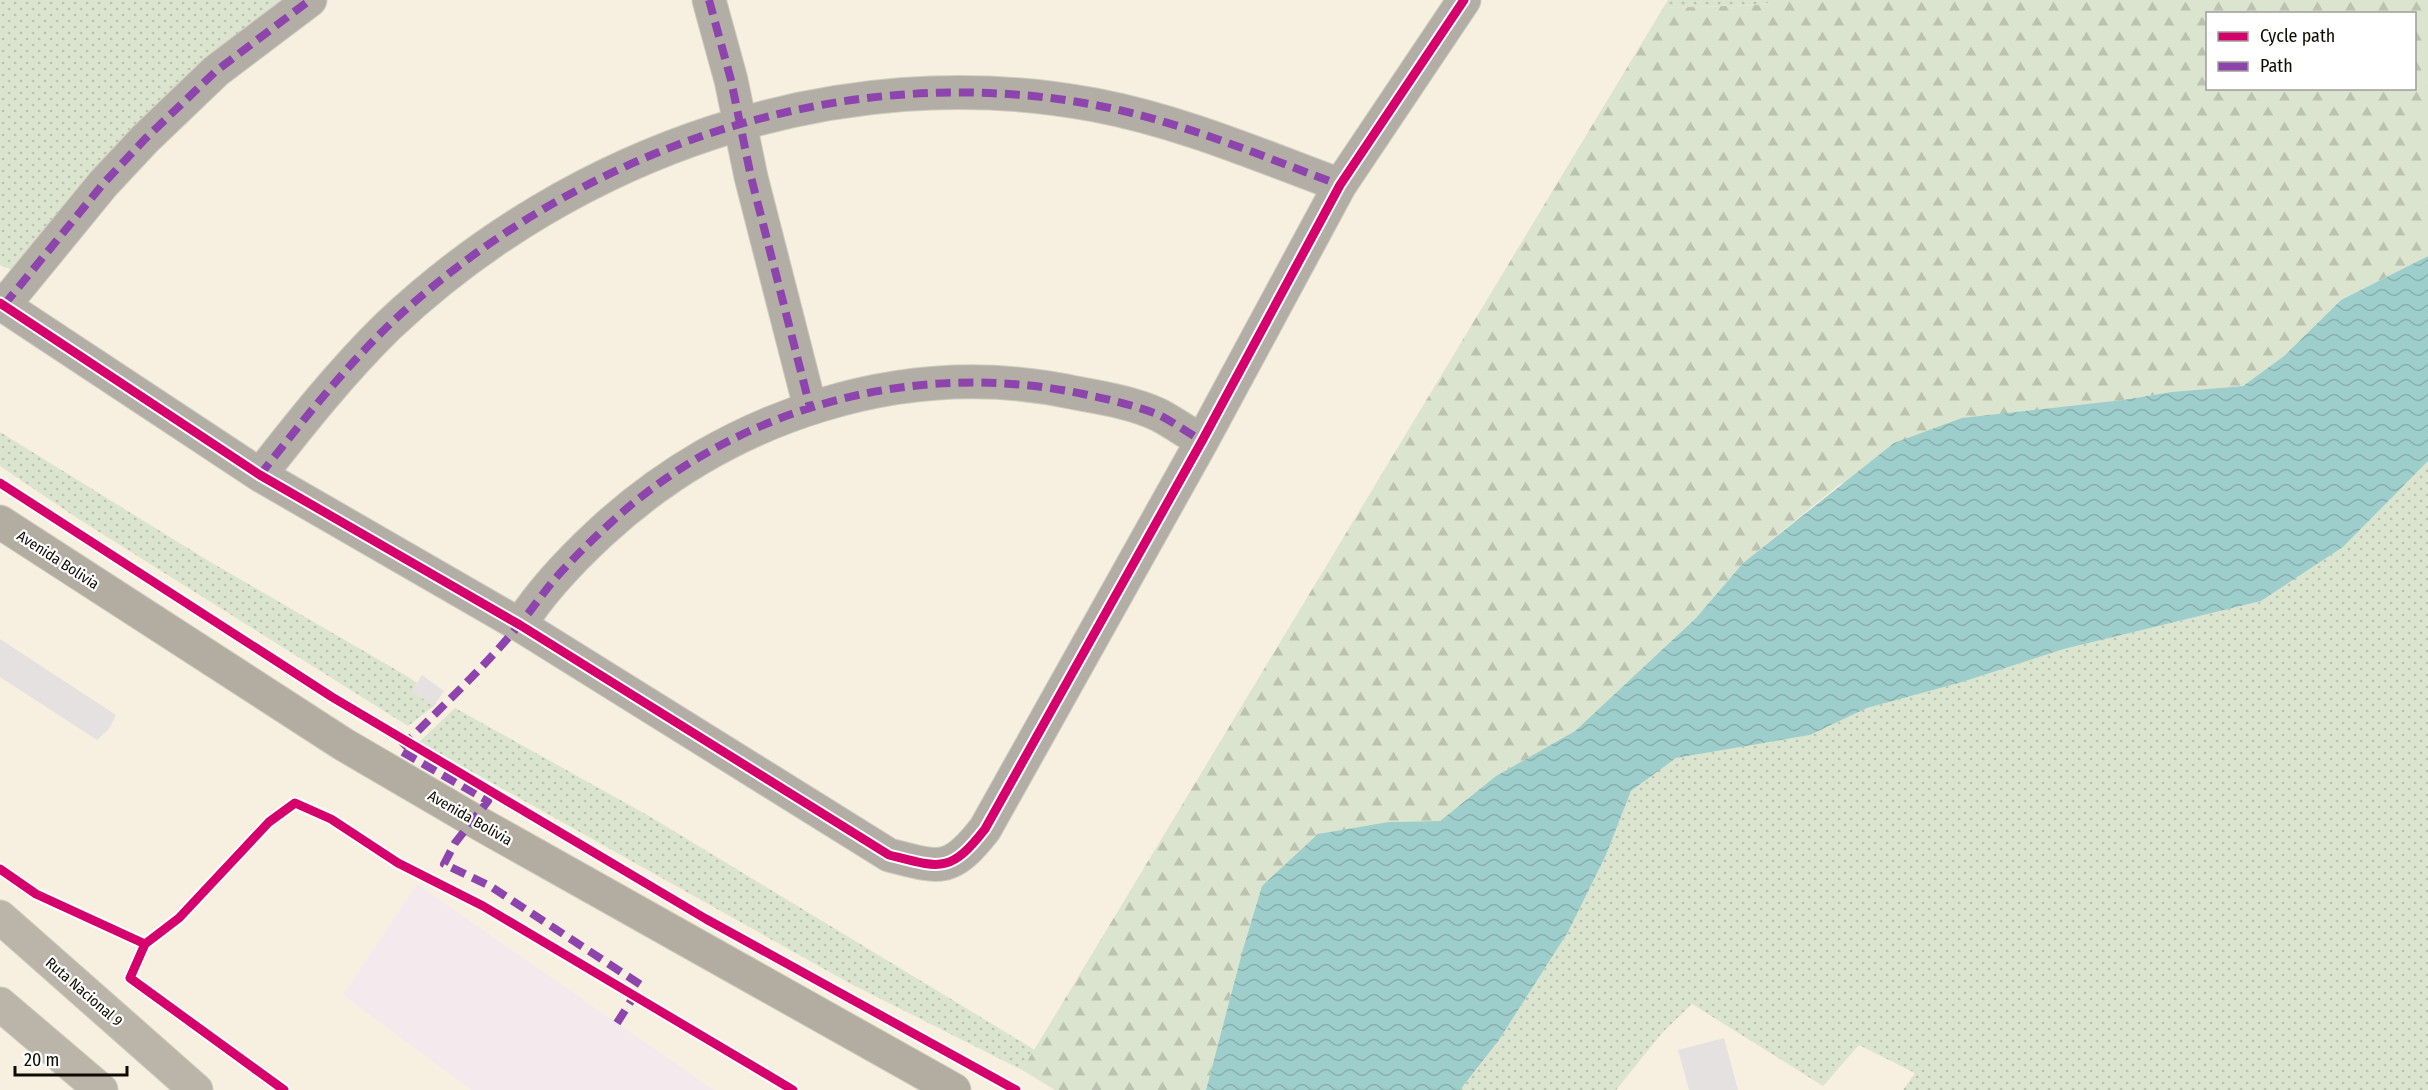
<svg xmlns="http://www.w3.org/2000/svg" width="2428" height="1090" viewBox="0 0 2428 1090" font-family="'Fira Sans Condensed',sans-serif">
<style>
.education{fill:#f4eaee}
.grass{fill:url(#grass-dots)}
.forest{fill:url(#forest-firs);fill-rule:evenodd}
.water{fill:url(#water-waves)}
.building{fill:#e4e1e0}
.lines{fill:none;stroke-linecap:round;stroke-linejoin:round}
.street-casing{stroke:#d0cbbf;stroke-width:35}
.secondary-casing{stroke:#d0cbbf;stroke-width:35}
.highway-casing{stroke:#d0cbbf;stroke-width:35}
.path{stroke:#b1aca2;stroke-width:4;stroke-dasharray:3 4.5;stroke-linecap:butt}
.street{stroke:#b3aea5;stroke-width:33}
.secondary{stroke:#b2aca1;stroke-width:33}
.highway{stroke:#bbb4a8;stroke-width:33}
.quiet{stroke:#8e44ad;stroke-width:8;stroke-dasharray:15 8;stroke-linecap:butt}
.cycleway-casing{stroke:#fff;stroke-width:13}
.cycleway{stroke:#d6006c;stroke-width:9}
.labels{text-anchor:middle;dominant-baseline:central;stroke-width:4.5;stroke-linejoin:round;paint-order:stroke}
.street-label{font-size:15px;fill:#0f0b02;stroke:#fff}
</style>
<defs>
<pattern id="grass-dots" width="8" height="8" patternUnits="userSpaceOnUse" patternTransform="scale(1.5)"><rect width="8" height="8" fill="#dbe4ce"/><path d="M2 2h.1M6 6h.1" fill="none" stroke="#bbc2af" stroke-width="1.8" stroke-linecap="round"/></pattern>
<pattern id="forest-firs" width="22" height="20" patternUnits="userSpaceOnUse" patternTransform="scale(1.5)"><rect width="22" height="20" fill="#dbe4ce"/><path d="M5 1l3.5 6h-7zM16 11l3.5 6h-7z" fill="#bbc2af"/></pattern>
<pattern id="water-waves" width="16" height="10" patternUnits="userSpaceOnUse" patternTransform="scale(1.5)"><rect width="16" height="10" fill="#9ececb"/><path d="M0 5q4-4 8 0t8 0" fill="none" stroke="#87b0ad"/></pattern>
</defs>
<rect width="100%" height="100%" fill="#f7f0e1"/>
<path class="education" d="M 417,884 L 617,1023 L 714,1090 L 471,1090 L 343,995 Z"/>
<path class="grass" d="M 0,0 L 300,0 L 17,272 L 0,265 Z
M 1668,0 L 1778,0 L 1760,5 L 1663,8 Z
M 0,432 L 207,560 L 405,675 L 417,683 L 412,691 L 434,706 L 408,726 L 77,518 L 0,466 Z
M 2428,461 L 2428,1090 L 1903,1090 L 1915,1073 L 1859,1045 L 1823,1086 L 1692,1004 L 1662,1033 L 1616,1090 L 1460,1090 L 1499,1040 L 1568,932 L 1606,855 L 1631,791 L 1676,758 L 1810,735 L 1867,708 L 1959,683 L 2064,649 L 2261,601 L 2343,547 Z
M 455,708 L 649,816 L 1035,1050 L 1022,1070 L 851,984 L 419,742 Z"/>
<path class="forest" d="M 1778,0 L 2428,0 L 2428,256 L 2341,300 L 2284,356 L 2243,386 L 2171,392 L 2123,400 L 1840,484 L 1743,563 L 1696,618 L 1575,731 L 1496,776 L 1440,821 L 1389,822 L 1262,886 L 1243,949 L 1206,1090 L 1055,1090 L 1022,1070 L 1663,8 L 1760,5 ZM 2208,14 L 2414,14 L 2414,88 L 2208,88 Z"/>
<path class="water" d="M 2428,256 L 2428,461 L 2343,547 L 2261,601 L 2064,649 L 1959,683 L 1867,708 L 1810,735 L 1676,758 L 1631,791 L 1606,855 L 1568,932 L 1499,1040 L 1460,1090 L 1206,1090 L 1243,949 L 1262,886 L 1318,834 L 1389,822 L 1440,821 L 1496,776 L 1575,731 L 1696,618 L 1743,563 L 1894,443 L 1962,418 L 2123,400 L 2171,392 L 2243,386 L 2284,356 L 2341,300 Z"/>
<path class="building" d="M 0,639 L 116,715 L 109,729 L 97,740 L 0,677 Z
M 422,675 L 444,691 L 434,706 L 412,691 Z
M 1724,1038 L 1738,1090 L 1689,1090 L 1678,1050 Z"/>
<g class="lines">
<defs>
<path id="street" d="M 709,0 L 731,80 L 751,177 L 810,407
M 0,303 L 260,475 L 520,625 L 889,855 C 940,868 950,874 985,829 L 1202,441 L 1340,185 L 1464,0
M 4,305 L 103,184 L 145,139 L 216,71 L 310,0
M 260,475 C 300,424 341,372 388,326 C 574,150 840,57 1095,105 C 1180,121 1259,155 1340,185
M 520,625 C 541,591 571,560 600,533 C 727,415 905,356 1076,393 C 1103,398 1134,403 1159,415 C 1174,423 1188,433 1202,441"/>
<path id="secondary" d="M 0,522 L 343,744 L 473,820 L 954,1090"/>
<path id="highway" d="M 0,917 L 196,1090
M 0,1004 L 101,1090"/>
</defs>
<use href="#street" class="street-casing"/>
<use href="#secondary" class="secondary-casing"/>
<use href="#highway" class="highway-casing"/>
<path class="path" d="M 145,944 L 130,978 L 284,1090"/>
<use href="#street" class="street"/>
<use href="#secondary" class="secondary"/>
<use href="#highway" class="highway"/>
<path class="quiet" d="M 709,0 L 731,80 L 751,177 L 810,407
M 4,305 L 103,184 L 145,139 L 216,71 L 310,0
M 260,475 C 300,424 341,372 388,326 C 574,150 840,57 1095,105 C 1180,121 1259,155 1340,185
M 617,1023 L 641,985 L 490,886 L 444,864 L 455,843 L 488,801 L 399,750 C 439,709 482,670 518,626 C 530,612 541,596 553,581 C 573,558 595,537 617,517 C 743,405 919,359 1083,394 C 1108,399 1133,405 1157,414 C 1172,421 1187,432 1202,441"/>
<defs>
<path id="cycleway" d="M 0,303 L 260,475 L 520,625 L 889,855 C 940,868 950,874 985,829 L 1202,441 L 1340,185 L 1464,0
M 0,483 L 332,697 L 706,919 L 1016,1090
M 0,869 L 36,894 L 145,944 L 179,918 L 269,822 L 295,803 L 331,819 L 398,863 L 483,906 L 793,1090
M 145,944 L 130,978 L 284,1090"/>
</defs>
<use href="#cycleway" class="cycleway-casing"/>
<use href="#cycleway" class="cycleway"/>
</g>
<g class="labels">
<g class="street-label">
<text transform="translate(58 560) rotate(33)">Avenida Bolivia</text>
<text transform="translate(470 818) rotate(30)">Avenida Bolivia</text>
<text transform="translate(84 992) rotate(41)">Ruta Nacional 9</text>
</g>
</g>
<rect x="2206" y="12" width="210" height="78" fill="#ffffff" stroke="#9f9d9a" stroke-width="1.5"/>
<rect x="2218" y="32" width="30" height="9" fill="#d6006c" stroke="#9f9d9a" stroke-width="1.5"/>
<text x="2260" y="42" font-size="18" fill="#0f0b02">Cycle path</text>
<rect x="2218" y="62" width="30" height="9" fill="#8e44ad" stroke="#9f9d9a" stroke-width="1.5"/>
<text x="2260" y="72" font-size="18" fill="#0f0b02">Path</text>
<path d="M15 1066v9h112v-9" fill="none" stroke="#0f0b02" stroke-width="3"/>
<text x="24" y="1066" font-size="18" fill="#0f0b02" stroke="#ffffff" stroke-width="4.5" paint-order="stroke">20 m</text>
</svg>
